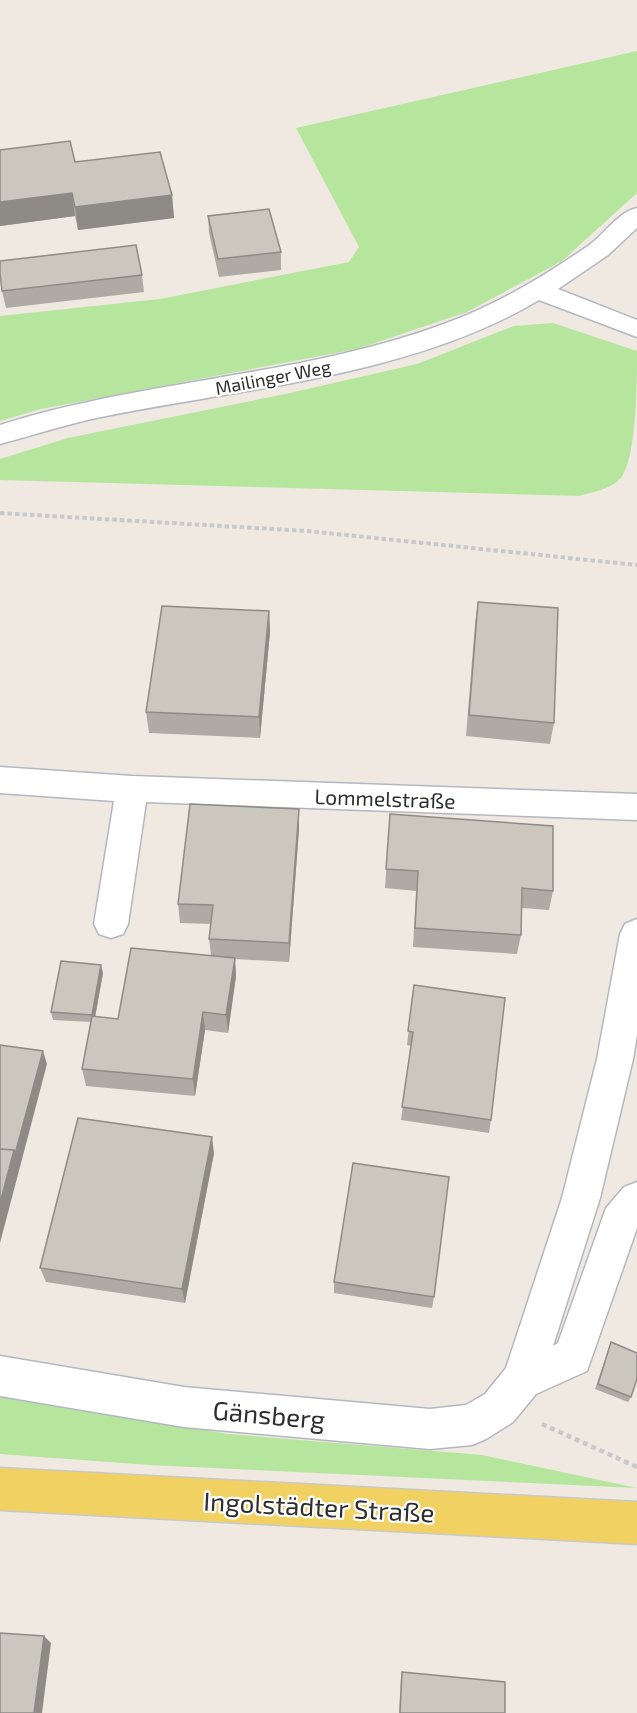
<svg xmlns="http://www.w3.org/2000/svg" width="637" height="1713" viewBox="0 0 637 1713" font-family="'Exo 2',sans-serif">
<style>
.green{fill:#b6e59e}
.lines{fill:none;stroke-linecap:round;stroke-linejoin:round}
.minor-casing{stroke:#b4b7c1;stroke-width:3}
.major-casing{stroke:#c9c9c9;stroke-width:3}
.path-far1{stroke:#c9c9c9;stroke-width:4;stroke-dasharray:4.5 3;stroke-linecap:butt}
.path{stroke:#c9c9c9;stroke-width:4.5;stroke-dasharray:5 4;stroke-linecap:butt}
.minor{fill:#fff;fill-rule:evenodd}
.major{fill:#f2d163;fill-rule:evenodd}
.wall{fill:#afaba4}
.shaded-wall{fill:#8e8b86}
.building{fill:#cbc7bf;stroke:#8e8b86;stroke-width:1.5}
.labels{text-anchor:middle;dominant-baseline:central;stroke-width:4.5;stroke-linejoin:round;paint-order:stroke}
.far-street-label{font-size:18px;fill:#2e2e2e;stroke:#fff}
.street-label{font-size:21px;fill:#2e2e2e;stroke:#fff}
.near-street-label{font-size:26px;fill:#2e2e2e;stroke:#fff}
</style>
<rect width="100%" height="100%" fill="#efe9e1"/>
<path class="green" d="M 637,51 L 637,193 L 562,261 L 467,312 L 357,349 L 41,409 L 0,421 L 0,316 L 160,299 L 349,262 L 359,247 L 296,128 Z
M 553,323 L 637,351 C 637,382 637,456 621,478 C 611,489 593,492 579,496 L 0,480 L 0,459 L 68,438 L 290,393 L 417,364 L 514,326 Z
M 0,1395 L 228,1434 L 482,1455 L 637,1488 L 150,1465 L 0,1454 Z"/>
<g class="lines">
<defs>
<path id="minor" d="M 637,208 L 637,228 L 608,255 L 558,289 L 637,320 L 637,337 L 539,300 C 412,376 244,388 101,417 C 67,424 34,435 0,444 L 0,425 C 144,379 299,377 441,325 C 495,306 541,278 588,246 C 604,235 618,212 637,208 Z
M 0,767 L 132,776 L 637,794 L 637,820 L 146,802 L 128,924 L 123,934 L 111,938 L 99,934 L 94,924 L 114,801 L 0,793 Z
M 637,919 L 637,1035 L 633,1059 L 600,1198 L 553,1346 L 558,1343 L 606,1208 L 624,1187 L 637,1182 L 637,1228 L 587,1371 L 536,1394 L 513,1422 L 486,1439 L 472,1445 L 430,1449 L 184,1427 L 0,1396 L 0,1356 L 184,1387 L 430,1409 L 466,1405 L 485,1394 L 506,1368 L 562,1198 L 597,1059 L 620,934 L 625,924 Z"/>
<path id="major" d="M 0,1468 L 637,1502 L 637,1544 L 0,1510 Z"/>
</defs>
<use href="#minor" class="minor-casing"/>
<use href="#major" class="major-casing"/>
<path class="path-far1" d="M 0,513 L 307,531 L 637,565"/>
<path class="path" d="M 542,1424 L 637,1467"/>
<use href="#minor" class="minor"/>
<use href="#major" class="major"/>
</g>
<path class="wall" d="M 0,150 L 75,162 L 172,195 L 174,218 L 78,230 L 75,216 L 0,226 Z
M 208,216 L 281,252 L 281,270 L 219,277 L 209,233 Z
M 142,275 L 144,292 L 6,308 L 2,291 Z
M 478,602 L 554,723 L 550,744 L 466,736 L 475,623 Z
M 269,611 L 270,632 L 260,738 L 149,733 L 146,712 Z
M 390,814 L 553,891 L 549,910 L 522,908 L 521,935 L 517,954 L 413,947 L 416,891 L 385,888 Z
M 299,829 L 289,962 L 235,959 L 236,976 L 228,1033 L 205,1030 L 195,1096 L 86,1086 L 82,1069 L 91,1022 L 53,1020 L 51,1012 L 103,973 L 95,1017 L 118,1019 L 211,955 L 209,939 L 211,924 L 180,923 L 178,904 Z
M 414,985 L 491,1120 L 489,1133 L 401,1120 L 411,1046 L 407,1045 Z
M 214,1153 L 185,1303 L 46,1282 L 40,1268 Z
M 334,1282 L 434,1297 L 432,1308 L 334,1293 Z
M 611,1342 L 631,1397 L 628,1402 L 595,1389 L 609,1348 Z
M 402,1672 L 505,1713 L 399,1713 L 401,1677 Z"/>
<path class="shaded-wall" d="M 72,193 L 75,216 L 0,226 L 0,202 Z
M 172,195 L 174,218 L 78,230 L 75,207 Z
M 269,611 L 270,632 L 260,738 L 259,717 Z
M 299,809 L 299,829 L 289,962 L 289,943 Z
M 235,958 L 236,976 L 228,1033 L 226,1015 Z
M 101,965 L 103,973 L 94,1023 L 92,1015 Z
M 203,1012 L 205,1030 L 195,1096 L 193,1079 Z
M 43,1051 L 47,1064 L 0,1243 L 0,1203 L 14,1150 Z
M 212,1137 L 214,1153 L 185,1303 L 182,1289 Z
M 44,1636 L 51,1643 L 42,1713 L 34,1713 Z"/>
<path class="building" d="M 70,141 L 75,162 L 160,152 L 172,195 L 75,207 L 72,193 L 0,202 L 0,150 Z
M 269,209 L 281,252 L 218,259 L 208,216 Z
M 136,245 L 142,275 L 2,291 L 0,273 L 0,261 Z
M 478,602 L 558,608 L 554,723 L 469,715 Z
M 162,606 L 269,611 L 259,717 L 146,712 Z
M 190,804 L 299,809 L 289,943 L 209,939 L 213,905 L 178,904 Z
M 390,814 L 553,826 L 553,891 L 522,888 L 521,935 L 415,928 L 418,871 L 386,869 Z
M 131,948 L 235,958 L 226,1015 L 203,1012 L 193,1079 L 82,1069 L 92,1016 L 118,1019 Z
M 61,961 L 101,965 L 92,1015 L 51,1012 Z
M 414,985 L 505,998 L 491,1120 L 402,1107 L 413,1032 L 408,1031 Z
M 0,1045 L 43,1051 L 15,1154 L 14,1150 L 0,1149 Z
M 78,1118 L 212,1137 L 182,1289 L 40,1268 Z
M 0,1149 L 14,1150 L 0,1203 Z
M 353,1163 L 449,1177 L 434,1297 L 334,1282 Z
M 611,1342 L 637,1353 L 637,1379 L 631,1397 L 598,1384 Z
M 0,1633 L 44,1636 L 34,1713 L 0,1713 Z
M 402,1672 L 505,1682 L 505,1713 L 400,1713 Z"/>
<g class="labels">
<g class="far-street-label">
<text transform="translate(273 377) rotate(-11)">Mailinger Weg</text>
</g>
<g class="street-label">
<text transform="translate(385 798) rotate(2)">Lommelstraße</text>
</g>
<g class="near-street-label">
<text transform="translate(269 1414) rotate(5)">Gänsberg</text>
<text transform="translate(319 1506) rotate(3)">Ingolstädter Straße</text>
</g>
</g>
</svg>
